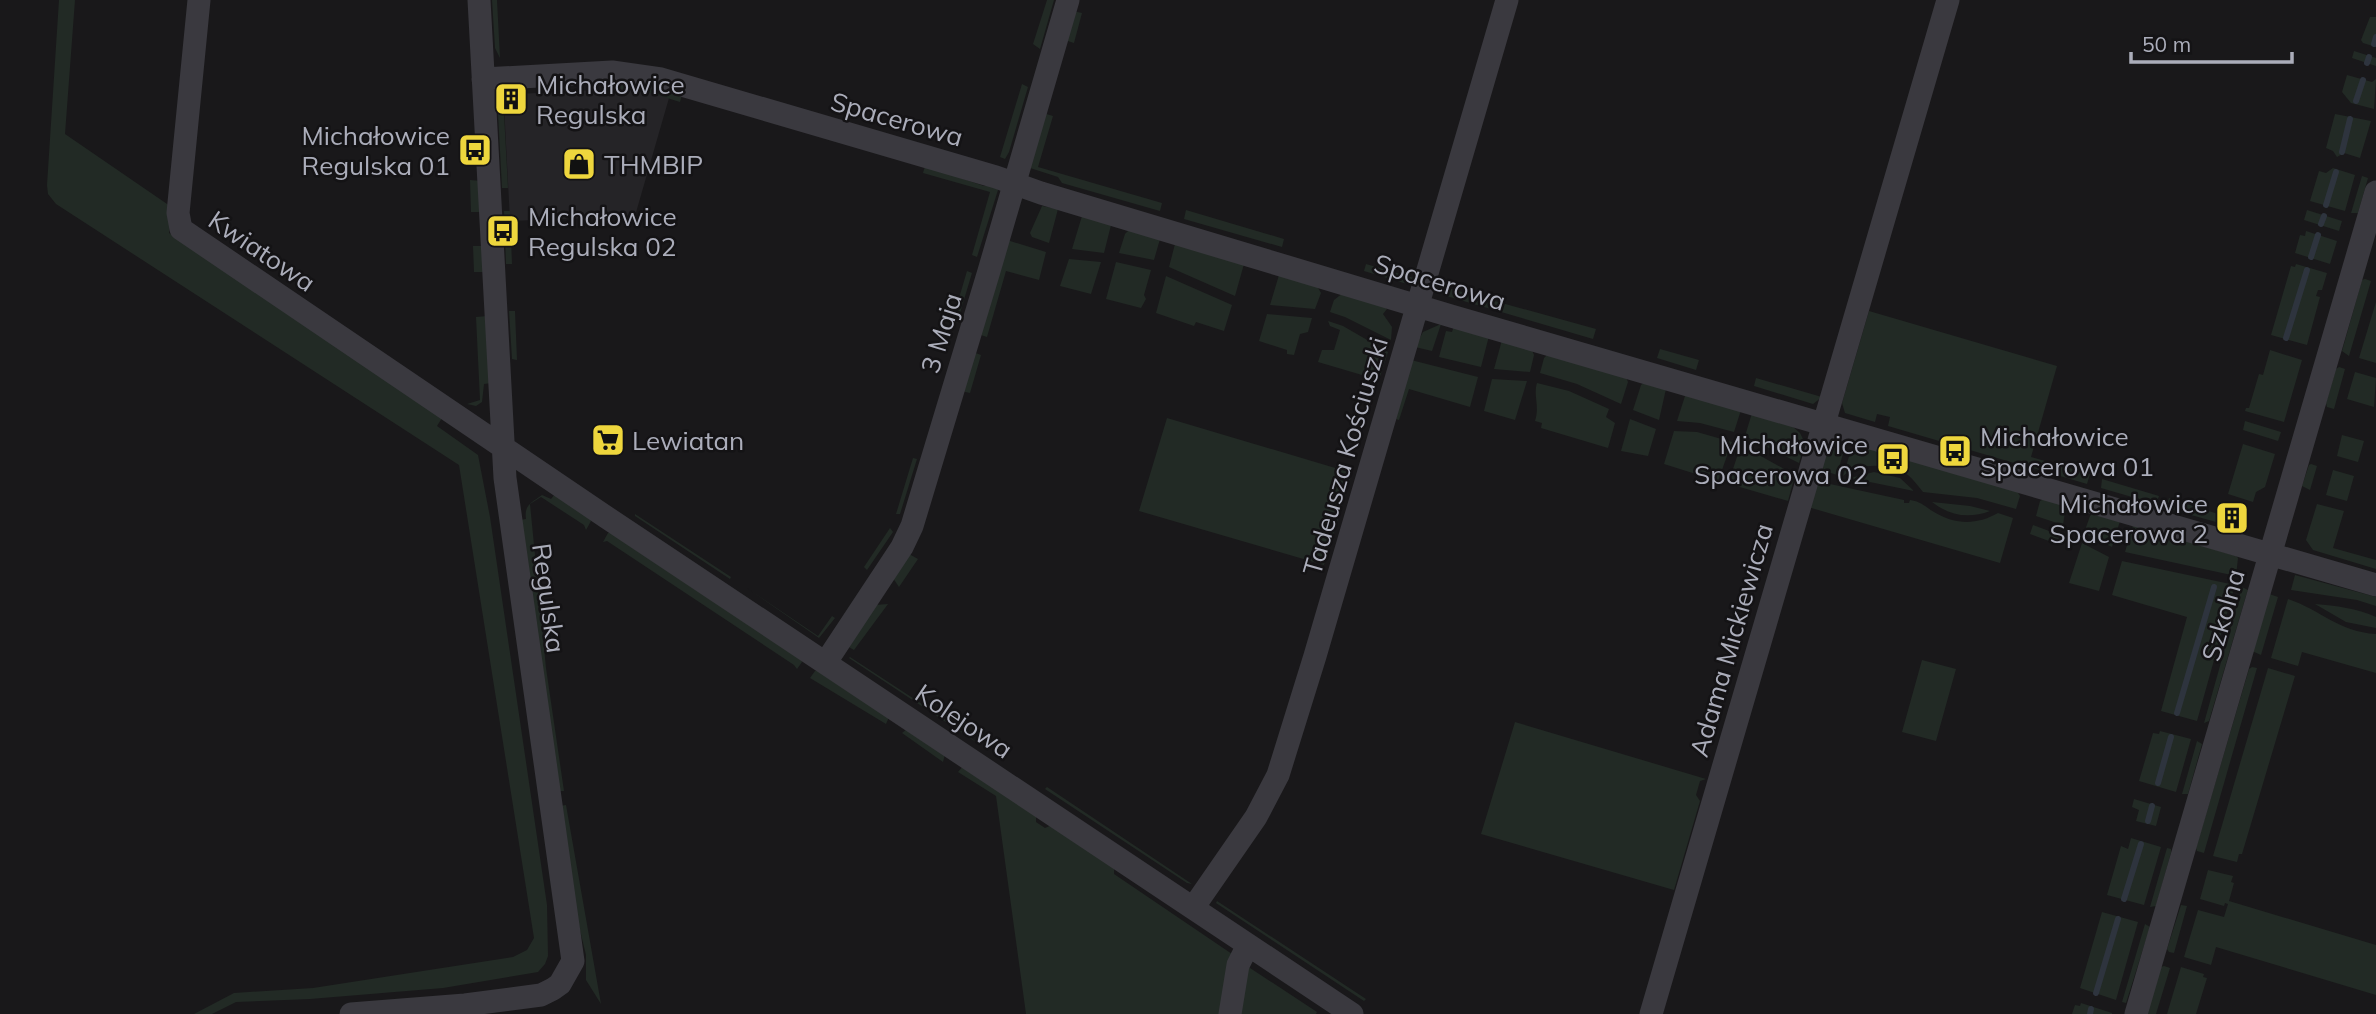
<svg xmlns="http://www.w3.org/2000/svg" width="2376" height="1014" viewBox="0 0 2376 1014" font-family="Mulish,sans-serif">
<style>
.built{fill:#252427}
.green{fill:#222a25}
.lines{fill:none;stroke-linecap:round;stroke-linejoin:round}
.stream{stroke:#2e343e;stroke-width:6}
.minor{stroke:#3a393f;stroke-width:23}
.labels{text-anchor:middle;dominant-baseline:central;stroke-width:5;stroke-linejoin:round;paint-order:stroke}
.poi-label{font-size:26px;fill:#abadba;stroke:#141315;text-anchor:start}
.street-label{font-size:26px;fill:#abadba;stroke:#141315}
</style>
<rect width="100%" height="100%" fill="#19181a"/>
<path class="built" d="M 635,88 L 669,98 L 635,216 L 510,221 L 504,105 L 518,103 L 518,94 Z"/>
<path class="green" d="M 59,0 L 75,0 L 65,134 L 170,206 L 173,205 L 169,233 L 442,418 L 437,426 L 478,455 L 490,517 L 547,905 L 548,956 L 545,964 L 538,972 L 443,988 L 310,999 L 236,1002 L 212,1014 L 194,1014 L 234,993 L 313,988 L 513,957 L 527,950 L 534,938 L 459,465 L 56,204 L 48,194 L 47,185 Z
M 492,0 L 497,0 L 500,58 L 495,48 Z
M 1047,0 L 1054,0 L 1040,49 L 1033,44 Z
M 1073,11 L 1082,13 L 1074,43 L 1065,40 Z
M 2370,17 L 2376,17 L 2376,47 L 2363,43 L 2361,40 Z
M 2354,51 L 2376,58 L 2376,66 L 2352,58 Z
M 2347,75 L 2372,82 L 2376,79 L 2374,109 L 2351,103 L 2342,92 Z
M 610,81 L 624,82 L 682,95 L 680,102 L 635,88 L 608,90 Z
M 1022,84 L 1028,87 L 1009,152 L 1005,159 L 1000,157 Z
M 516,87 L 516,94 L 503,95 L 508,188 L 502,188 L 497,95 Z
M 1043,113 L 1053,116 L 1038,167 L 1162,203 L 1160,211 L 1062,183 L 1058,177 L 1027,167 Z
M 2335,114 L 2371,121 L 2360,158 L 2344,153 L 2337,157 L 2333,151 L 2326,148 Z
M 925,166 L 984,186 L 994,186 L 998,190 L 977,257 L 972,255 L 990,192 L 923,173 Z
M 2333,168 L 2355,175 L 2345,211 L 2310,201 L 2319,171 L 2326,173 Z
M 2362,176 L 2368,178 L 2358,213 L 2351,213 Z
M 470,180 L 481,181 L 480,212 L 471,212 Z
M 1042,206 L 1058,209 L 1049,243 L 1032,237 L 1030,233 Z
M 1186,210 L 1284,239 L 1282,247 L 1184,219 Z
M 2307,210 L 2342,221 L 2339,231 L 2304,220 Z
M 504,211 L 510,211 L 512,264 L 506,264 Z
M 1082,216 L 1111,225 L 1104,253 L 1072,249 Z
M 1129,230 L 1160,239 L 1154,260 L 1119,253 L 1125,234 Z
M 2306,231 L 2337,241 L 2330,264 L 2295,253 L 2300,235 L 2305,236 Z
M 1007,240 L 1046,252 L 1039,280 L 1006,271 L 987,337 L 978,334 Z
M 1175,244 L 1244,264 L 1235,296 L 1169,267 Z
M 473,246 L 484,246 L 483,272 L 474,272 Z
M 1069,259 L 1101,262 L 1091,294 L 1060,286 Z
M 1116,262 L 1151,270 L 1144,295 L 1146,299 L 1141,308 L 1106,299 Z
M 1366,264 L 1414,278 L 1407,284 L 1364,271 Z
M 2296,264 L 2327,273 L 2322,290 L 2318,290 L 2316,296 L 2320,297 L 2307,345 L 2271,335 L 2291,266 L 2295,267 Z
M 967,271 L 972,273 L 957,323 L 952,322 Z
M 1279,275 L 1317,286 L 1321,293 L 1315,309 L 1270,305 Z
M 1166,276 L 1232,305 L 1224,331 L 1196,322 L 1194,326 L 1156,313 Z
M 2365,279 L 2371,281 L 2349,356 L 2342,351 L 2362,280 Z
M 1437,285 L 1596,329 L 1593,339 L 1443,295 Z
M 1343,293 L 1382,305 L 1387,309 L 1383,314 L 1392,327 L 1391,340 L 1345,317 L 1330,312 L 1334,300 Z
M 2376,302 L 2376,363 L 2359,358 Z
M 509,311 L 515,311 L 517,360 L 512,359 Z
M 1869,311 L 2057,366 L 2031,457 L 2090,474 L 2087,484 L 2033,468 L 2031,470 L 2023,468 L 2021,465 L 1888,426 L 1890,417 L 1877,414 L 1875,422 L 1845,413 L 1842,403 Z
M 1267,314 L 1312,318 L 1308,332 L 1300,334 L 1294,355 L 1287,354 L 1287,350 L 1259,341 Z
M 488,316 L 492,383 L 484,384 L 482,402 L 476,406 L 467,404 L 480,400 L 476,317 Z
M 1328,321 L 1343,326 L 1388,352 L 1379,380 L 1318,362 L 1322,350 L 1334,350 L 1340,330 L 1330,326 Z
M 1441,324 L 1432,351 L 1415,347 L 1423,332 Z
M 1454,326 L 1489,336 L 1481,367 L 1439,357 L 1446,331 L 1452,332 Z
M 1502,340 L 1531,348 L 1534,355 L 1530,372 L 1494,369 Z
M 1660,349 L 1699,360 L 1696,370 L 1657,358 Z
M 2270,350 L 2302,360 L 2284,422 L 2245,411 L 2246,408 L 2249,408 L 2259,374 L 2263,375 Z
M 973,352 L 981,355 L 970,393 L 961,391 Z
M 1549,353 L 1626,377 L 1628,382 L 1621,404 L 1577,384 L 1540,373 L 1544,358 Z
M 1411,360 L 1478,377 L 1470,407 L 1409,389 L 1399,420 L 1396,419 Z
M 2339,367 L 2345,369 L 2334,409 L 2327,407 L 2326,403 L 2336,369 Z
M 2355,372 L 2376,378 L 2374,407 L 2347,399 Z
M 1756,378 L 1822,397 L 1813,404 L 1754,386 Z
M 1492,379 L 1527,381 L 1515,420 L 1484,411 Z
M 1645,382 L 1666,389 L 1659,420 L 1633,410 L 1641,385 Z
M 1537,383 L 1569,391 L 1609,409 L 1606,417 L 1615,423 L 1608,448 L 1541,428 L 1542,423 L 1535,421 C 1540,406 1533,396 1537,383 Z
M 1687,395 L 1741,410 L 1734,432 L 1700,423 L 1677,421 L 1685,396 Z
M 1752,413 L 1792,426 L 1800,433 L 1805,443 L 1799,463 L 1745,436 Z
M 1167,418 L 1352,473 L 1324,565 L 1139,511 Z
M 1630,419 L 1656,429 L 1648,456 L 1621,451 Z
M 2245,421 L 2281,432 L 2278,441 L 2243,430 Z
M 1674,431 L 1697,432 L 1732,442 L 1718,481 L 1664,464 Z
M 2342,435 L 2364,441 L 2358,462 L 2337,456 Z
M 1846,443 L 1837,475 L 1819,469 C 1824,455 1831,447 1846,443 Z
M 1859,444 L 2017,491 L 2020,496 L 2016,509 L 1977,498 L 1923,492 C 1918,486 1914,480 1908,475 C 1889,463 1860,462 1843,476 L 1851,450 L 1857,451 Z
M 2243,444 L 2275,454 L 2265,487 L 2256,492 L 2253,502 L 2228,494 Z
M 1741,445 L 1795,475 L 1788,501 L 1733,485 L 1734,480 L 1730,478 Z
M 913,458 L 917,459 L 900,514 L 896,514 Z
M 2311,464 L 2317,466 L 2310,490 L 2302,486 L 2309,465 Z
M 2333,470 L 2354,476 L 2347,501 L 2326,495 Z
M 1874,472 L 1900,478 L 1914,491 L 1850,478 Z
M 2102,479 L 2159,496 L 2156,504 L 2101,488 Z
M 1816,481 L 1904,500 L 1904,503 L 1909,503 L 1910,500 C 1922,502 1924,506 1934,512 C 1955,525 1977,525 1998,513 L 2013,518 L 2000,563 L 1808,507 Z
M 555,494 L 588,516 L 591,521 L 586,530 L 584,525 L 541,497 L 530,504 L 546,668 L 564,791 L 558,791 L 520,520 L 526,519 C 524,505 531,503 542,495 L 551,499 Z
M 2169,498 L 2218,514 L 2216,522 L 2166,508 Z
M 2044,499 L 2066,505 L 2063,525 L 2036,516 L 2040,501 Z
M 1932,502 L 1970,506 L 1990,511 C 1969,519 1950,516 1932,502 Z
M 2317,504 L 2344,511 L 2333,548 L 2376,560 L 2376,569 L 2313,550 L 2306,540 Z
M 2093,513 L 2120,521 L 2112,547 L 2084,533 L 2090,516 Z
M 635,514 L 731,577 L 730,579 L 635,516 Z
M 2033,525 L 2060,535 L 2057,544 L 2030,534 Z
M 2133,525 L 2236,556 L 2238,558 L 2236,576 L 2125,552 Z
M 890,528 L 893,532 L 867,570 L 864,567 Z
M 608,533 L 613,533 L 801,658 L 802,662 L 797,669 L 794,665 L 607,541 L 603,542 Z
M 2082,543 L 2109,557 L 2099,591 L 2069,583 Z
M 909,554 L 918,559 L 899,587 L 893,578 Z
M 2122,561 L 2235,585 L 2197,721 L 2161,711 L 2187,617 L 2112,595 Z
M 2295,575 L 2376,597 L 2376,606 L 2357,600 L 2291,590 Z
M 2242,587 L 2248,590 L 2246,596 L 2209,721 L 2204,723 Z
M 747,588 L 818,636 L 832,616 L 835,618 L 819,638 Z
M 2269,594 L 2278,597 L 2261,655 L 2252,651 Z
M 2288,599 C 2321,610 2339,632 2376,634 L 2376,673 L 2302,652 L 2298,666 L 2271,658 Z
M 888,604 L 854,650 L 847,646 L 875,605 Z
M 2315,604 C 2336,606 2357,608 2376,617 L 2376,628 L 2346,622 Z
M 850,657 L 948,721 L 979,744 L 849,658 Z
M 1922,660 L 1956,669 L 1936,741 L 1902,732 Z
M 2252,667 L 2257,668 L 2204,853 L 2197,851 L 2196,848 L 2249,669 Z
M 2268,668 L 2295,676 L 2242,854 L 2239,854 L 2237,862 L 2213,856 Z
M 820,670 L 889,717 L 886,724 L 810,678 L 815,671 Z
M 1515,722 L 1706,779 L 1700,781 L 1696,795 L 1700,801 L 1674,890 L 1481,834 Z
M 907,729 L 945,754 L 943,762 L 902,733 Z
M 2160,731 L 2191,739 L 2176,792 L 2139,781 L 2153,733 L 2159,734 Z
M 2197,741 L 2202,744 L 2188,794 L 2182,794 Z
M 963,766 L 1036,815 L 1036,822 L 1045,828 L 1052,825 L 1114,867 L 1114,874 L 1232,954 L 1224,1014 L 1026,1014 L 996,796 L 958,772 Z
M 1047,787 L 1192,884 L 1187,883 L 1045,789 Z
M 2134,799 L 2161,807 L 2156,826 L 2136,821 L 2139,810 L 2132,807 Z
M 566,805 L 601,1004 L 586,980 L 586,955 L 577,918 L 560,806 Z
M 2131,838 L 2161,847 L 2144,905 L 2107,895 L 2121,846 L 2128,849 Z
M 2167,848 L 2171,849 L 2171,853 L 2156,906 L 2150,907 Z
M 2208,870 L 2233,876 L 2231,882 L 2234,883 L 2229,901 L 2376,945 L 2376,995 L 2216,947 L 2211,965 L 2184,957 L 2198,910 L 2224,917 L 2228,904 L 2225,903 L 2224,906 L 2200,899 Z
M 1217,901 L 1366,999 L 1364,1001 L 1216,903 Z
M 2181,905 L 2187,906 L 2174,953 L 2169,952 L 2167,949 Z
M 2102,912 L 2138,922 L 2116,1000 L 2080,988 Z
M 2145,924 L 2150,927 L 2126,1003 L 2122,1002 Z
M 1247,966 L 1317,1012 L 1316,1014 L 1238,1014 Z
M 2164,966 L 2170,968 L 2156,1014 L 2147,1014 L 2161,967 Z
M 2181,967 L 2204,974 L 2203,977 L 2207,978 L 2196,1014 L 2167,1014 Z
M 2081,1003 L 2112,1013 L 2112,1014 L 2072,1014 L 2075,1005 L 2080,1006 Z"/>
<g class="lines">
<path class="stream" d="M 2374,44 L 2376,37
M 2367,63 L 2369,57
M 2356,101 L 2363,80
M 2342,152 L 2350,119
M 2326,205 L 2336,172
M 2321,224 L 2324,216
M 2311,257 L 2318,235
M 2286,338 L 2307,270
M 2177,713 L 2214,587
M 2158,783 L 2171,737
M 2148,821 L 2152,806
M 2124,899 L 2141,844
M 2096,993 L 2118,919
M 2090,1014 L 2091,1009"/>
<path class="minor" d="M 199,0 L 178,213 L 181,229 L 606,517 L 1352,1014
M 483,79 L 612,72 L 661,79 L 996,177 L 1041,193 L 1451,316 L 2376,585
M 826,662 L 902,547 L 912,526 L 989,271 L 1068,0
M 1193,908 L 1256,817 L 1278,775 L 1315,656 L 1507,0
M 351,1014 L 465,1005 L 541,995 L 553,989 L 560,984 L 573,961 L 505,478 L 479,0
M 1230,1014 L 1238,965 L 1248,945
M 1651,1014 L 1948,0
M 2136,1014 L 2376,192"/>
</g>
<defs>
<symbol id="building-square" viewBox="-11 -11 22 22"><rect x="-9" y="-9" width="18" height="18" rx="4" fill="#eed63d" stroke="#141315"/><path d="M-4-6H4V6H1V3H-1V6H-4ZM-2.5-4.3h1.7v1.8h-1.7ZM.8-4.3h1.7v1.8H.8ZM-2.5-1h1.7V.8h-1.7ZM.8-1h1.7V.8H.8Z" fill="#111"/></symbol>
<symbol id="bus-square" viewBox="-11 -11 22 22"><rect x="-9" y="-9" width="18" height="18" rx="4" fill="#eed63d" stroke="#141315"/><path d="M-5-6H5V4H4V6H2V4H-2V6H-4V4H-5ZM-3.5-4V0h7V-4ZM-3.5 1.2v1.5H-2V1.2ZM2 1.2v1.5H3.5V1.2Z" fill="#111"/></symbol>
<symbol id="shop-square" viewBox="-11 -11 22 22"><rect x="-9" y="-9" width="18" height="18" rx="4" fill="#eed63d" stroke="#141315"/><path d="M-5-2.5h2.3a2.7 3.5 0 0 1 5.4 0H5L5.5 6h-11ZM-1.5-2.5h3a1.5 2.3 0 0 0-3 0Z" fill="#111"/></symbol>
<symbol id="supermarket-square" viewBox="-11 -11 22 22"><rect x="-9" y="-9" width="18" height="18" rx="4" fill="#eed63d" stroke="#141315"/><path d="M-6-5.5h2.5l.6 2H6L4.5 2H-2.5L-4.4-4H-6ZM-1.5 3.2a1.3 1.3 0 1 0 .1 0ZM3 3.2a1.3 1.3 0 1 0 .1 0Z" fill="#111"/></symbol>
</defs>
<g fill-rule="evenodd">
<use href="#building-square" x="492" y="80" width="38" height="38"/>
<use href="#bus-square" x="456" y="131" width="38" height="38"/>
<use href="#shop-square" x="560" y="145" width="38" height="38"/>
<use href="#bus-square" x="484" y="212" width="38" height="38"/>
<use href="#supermarket-square" x="589" y="421" width="38" height="38"/>
<use href="#bus-square" x="1936" y="432" width="38" height="38"/>
<use href="#bus-square" x="1874" y="440" width="38" height="38"/>
<use href="#building-square" x="2213" y="499" width="38" height="38"/>
</g>
<g class="labels">
<g class="poi-label">
<text x="536" y="84">Michałowice<tspan x="536" dy="30">Regulska</tspan></text>
<text x="450" y="135" text-anchor="end">Michałowice<tspan x="450" dy="30">Regulska 01</tspan></text>
<text x="604" y="164">THMBIP</text>
<text x="528" y="216">Michałowice<tspan x="528" dy="30">Regulska 02</tspan></text>
<text x="1980" y="436">Michałowice<tspan x="1980" dy="30">Spacerowa 01</tspan></text>
<text x="632" y="440">Lewiatan</text>
<text x="1868" y="444" text-anchor="end">Michałowice<tspan x="1868" dy="30">Spacerowa 02</tspan></text>
<text x="2208" y="503" text-anchor="end">Michałowice<tspan x="2208" dy="30">Spacerowa 2</tspan></text>
</g>
<g class="street-label">
<text transform="translate(897 119) rotate(16)">Spacerowa</text>
<text transform="translate(262 251) rotate(34)">Kwiatowa</text>
<text transform="translate(1440 282) rotate(17)">Spacerowa</text>
<text transform="translate(941 333) rotate(-73)">3 Maja</text>
<text transform="translate(1345 456) rotate(-74)">Tadeusza Kościuszki</text>
<text transform="translate(549 598) rotate(82)">Regulska</text>
<text transform="translate(2223 615) rotate(-74)">Szkolna</text>
<text transform="translate(1731 640) rotate(-74)">Adama Mickiewicza</text>
<text transform="translate(964 721) rotate(34)">Kolejowa</text>
</g>
</g>
<path d="M2131 52v10h161v-10" fill="none" stroke="#abadba" stroke-width="3.5"/>
<text x="2142" y="52" font-size="21" fill="#abadba" stroke="#141315" stroke-width="5" paint-order="stroke">50 m</text>
</svg>
